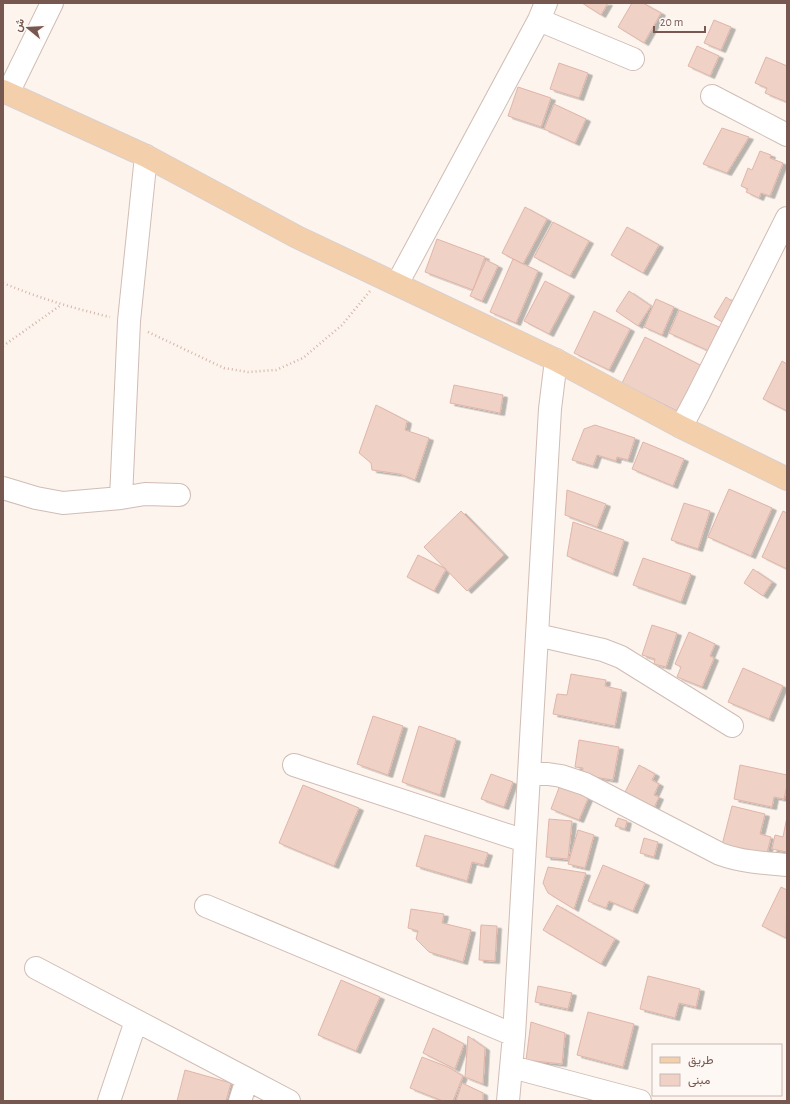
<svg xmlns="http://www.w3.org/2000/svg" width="790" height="1104" viewBox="0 0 790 1104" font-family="'Alegreya Sans',Vazirmatn,sans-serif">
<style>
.building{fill:#efd1c6;stroke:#e1b5a8;filter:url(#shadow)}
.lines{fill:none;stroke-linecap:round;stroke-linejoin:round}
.minor-casing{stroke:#d0bdb5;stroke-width:24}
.major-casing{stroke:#d9d0ce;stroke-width:24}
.path{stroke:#d5b4a9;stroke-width:2.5;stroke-dasharray:1 3;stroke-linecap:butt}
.minor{stroke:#fff;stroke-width:22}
.major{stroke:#f4cfab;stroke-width:22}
</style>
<defs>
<filter id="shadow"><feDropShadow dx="4.5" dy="2.5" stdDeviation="0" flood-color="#0004"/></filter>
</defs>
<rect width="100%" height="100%" fill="#fcf4ed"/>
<path class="building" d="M 582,3 L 608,3 L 601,15 Z
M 632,3 L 643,3 L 661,13 L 644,43 L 618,27 Z
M 714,20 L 731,27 L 721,50 L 704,43 Z
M 697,46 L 719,56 L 710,76 L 688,66 Z
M 766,57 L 787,66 L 787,102 L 765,93 L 767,88 L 755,83 Z
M 559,63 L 588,73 L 579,98 L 550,89 Z
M 518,87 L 551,98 L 541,127 L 508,116 Z
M 554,104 L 586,119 L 575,143 L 544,129 Z
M 722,128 L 749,137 L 727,173 L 703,164 Z
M 760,151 L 771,155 L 770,158 L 783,163 L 770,196 L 761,193 L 759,198 L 746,192 L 748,189 L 741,186 L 748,168 L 752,170 Z
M 525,207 L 547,219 L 523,264 L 502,253 Z
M 553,222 L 589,241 L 570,276 L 534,257 Z
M 627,227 L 659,245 L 643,273 L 611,255 Z
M 437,239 L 485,257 L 473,290 L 425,272 Z
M 513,259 L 538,271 L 516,323 L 490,312 Z
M 486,260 L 498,266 L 482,301 L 470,296 Z
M 545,281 L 570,294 L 549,334 L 524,321 Z
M 629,291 L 651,306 L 638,326 L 616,311 Z
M 726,297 L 739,306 L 727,325 L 714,317 Z
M 656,299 L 674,307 L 662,335 L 644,327 Z
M 679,310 L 719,327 L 709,351 L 669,333 Z
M 594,311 L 630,329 L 609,370 L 574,353 Z
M 645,337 L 702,366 L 679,412 L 622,383 Z
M 782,361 L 787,364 L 787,411 L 763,399 Z
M 454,385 L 503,395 L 500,413 L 450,403 Z
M 376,405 L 407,421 L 405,430 L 429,438 L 415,480 L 400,474 L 372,470 L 371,463 L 359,453 Z
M 595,425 L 635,438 L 628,460 L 617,457 L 616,461 L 597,455 L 593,466 L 572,460 L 584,429 Z
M 643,442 L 684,459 L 673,486 L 632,469 Z
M 729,489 L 772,508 L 751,556 L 708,537 Z
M 567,490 L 606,504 L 597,527 L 565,515 Z
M 684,503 L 710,511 L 698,549 L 671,540 Z
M 461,511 L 504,555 L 467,591 L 424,547 Z
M 783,511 L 787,513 L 787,569 L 762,557 Z
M 573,522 L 624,540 L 613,574 L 567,556 Z
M 418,555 L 446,569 L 434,591 L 407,577 Z
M 643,558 L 691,574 L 681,602 L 633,585 Z
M 753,569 L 772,582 L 763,596 L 744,583 Z
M 652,625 L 677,633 L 666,667 L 654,664 L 655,659 L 642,655 Z
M 689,632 L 715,644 L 710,656 L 714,658 L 702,687 L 677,677 L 681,667 L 675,664 Z
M 743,668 L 783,686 L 769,719 L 728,702 Z
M 571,674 L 606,680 L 605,686 L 622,690 L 615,726 L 553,714 L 557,694 L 567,695 Z
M 373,716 L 403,726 L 388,775 L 357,764 Z
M 419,726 L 456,739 L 440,795 L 402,782 Z
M 579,740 L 619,747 L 613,780 L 582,775 L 583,768 L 575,767 Z
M 639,765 L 655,774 L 652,780 L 659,784 L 654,795 L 659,797 L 654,808 L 625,792 Z
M 740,765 L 787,775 L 787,785 L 784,799 L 774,797 L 772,807 L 734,799 Z
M 491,774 L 513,782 L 504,807 L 481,799 Z
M 303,785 L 359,808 L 334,866 L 279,843 Z
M 560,785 L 589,796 L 579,820 L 551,809 Z
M 732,806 L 765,814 L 760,834 L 771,837 L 765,861 L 722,845 Z
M 787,817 L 787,852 L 772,849 L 775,835 L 783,837 Z
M 618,818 L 627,821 L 625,829 L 615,826 Z
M 549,819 L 572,821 L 568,859 L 546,857 Z
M 578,830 L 594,835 L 585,868 L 568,864 Z
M 425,835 L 488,853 L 484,865 L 472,862 L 467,881 L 416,866 Z
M 644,838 L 658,842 L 654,857 L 640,853 Z
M 603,865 L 645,883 L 633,911 L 609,901 L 606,908 L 588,901 Z
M 548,867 L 586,873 L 574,909 L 548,893 L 543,883 Z
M 781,887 L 787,890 L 786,938 L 762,926 Z
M 557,905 L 615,939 L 601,964 L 543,930 Z
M 411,909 L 444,914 L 442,923 L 471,930 L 463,962 L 429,952 L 416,939 L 418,931 L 408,928 Z
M 481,925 L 497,926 L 495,961 L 479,960 Z
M 648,976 L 700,989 L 696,1007 L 679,1003 L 675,1018 L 640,1009 Z
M 341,980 L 380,997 L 356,1051 L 318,1035 Z
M 538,986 L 572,993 L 568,1009 L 535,1002 Z
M 588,1012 L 634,1024 L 623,1067 L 577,1055 Z
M 531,1022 L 565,1033 L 562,1064 L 526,1060 Z
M 433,1028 L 464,1044 L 455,1069 L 423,1053 Z
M 468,1036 L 485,1048 L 483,1084 L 465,1077 Z
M 422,1057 L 448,1067 L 463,1076 L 453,1101 L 443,1101 L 410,1088 Z
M 185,1070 L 231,1083 L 226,1101 L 177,1101 Z
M 462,1083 L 483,1093 L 483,1101 L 456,1101 Z"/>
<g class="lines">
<defs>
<path id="minor" d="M 539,20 L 633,59
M 8,93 L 52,3
M 712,96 L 787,135
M 397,284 L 539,20 L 546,3
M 681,427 L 697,397 L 787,218
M 3,488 L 36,498 L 63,503 L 121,498 L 145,494 L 179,495
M 121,498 L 129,321 L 146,156
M 537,635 L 603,650 L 621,657 L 732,726
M 294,765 L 525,841
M 529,774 L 548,774 L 561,776 L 585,784 L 720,854 C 742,862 764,863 787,865
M 206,906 L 514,1035
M 36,968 L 289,1101
M 512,1067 L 640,1101
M 109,1101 L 136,1021
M 240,1101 L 247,1079
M 508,1101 L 514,1035 L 550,409 L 556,360"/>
<path id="major" d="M 3,91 L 146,156 L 297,237 L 556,360 L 681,427 L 787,479"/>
</defs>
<use href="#minor" class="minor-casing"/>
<use href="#major" class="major-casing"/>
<path class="path" d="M 3,283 C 39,298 72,308 110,317
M 148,332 L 224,368 L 248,372 L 276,370 L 303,358 L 342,325 L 370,291
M 3,346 L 61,305"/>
<use href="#minor" class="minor"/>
<use href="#major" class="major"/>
</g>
<rect width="790" height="1104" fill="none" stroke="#765850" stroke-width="8"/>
<rect x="652" y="1044" width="130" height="52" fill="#fef8f4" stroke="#c8b8b2"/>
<rect x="660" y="1057" width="20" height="6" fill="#f4cfab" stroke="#c8b8b2"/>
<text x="688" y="1064" font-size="12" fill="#765850">طريق</text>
<rect x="660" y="1074" width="20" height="12" fill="#efd1c6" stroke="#c8b8b2"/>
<text x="688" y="1084" font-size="12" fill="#765850">مبنى</text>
<g transform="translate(28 28) rotate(288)" stroke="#fef8f4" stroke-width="3" paint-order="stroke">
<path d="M0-3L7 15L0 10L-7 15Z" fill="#765850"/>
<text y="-6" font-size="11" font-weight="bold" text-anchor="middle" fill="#765850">ش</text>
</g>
<path d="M654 26v6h51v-6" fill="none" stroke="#765850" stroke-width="2"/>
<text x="660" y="26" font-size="12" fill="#765850" stroke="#fef8f4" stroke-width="3" paint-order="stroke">20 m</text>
</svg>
